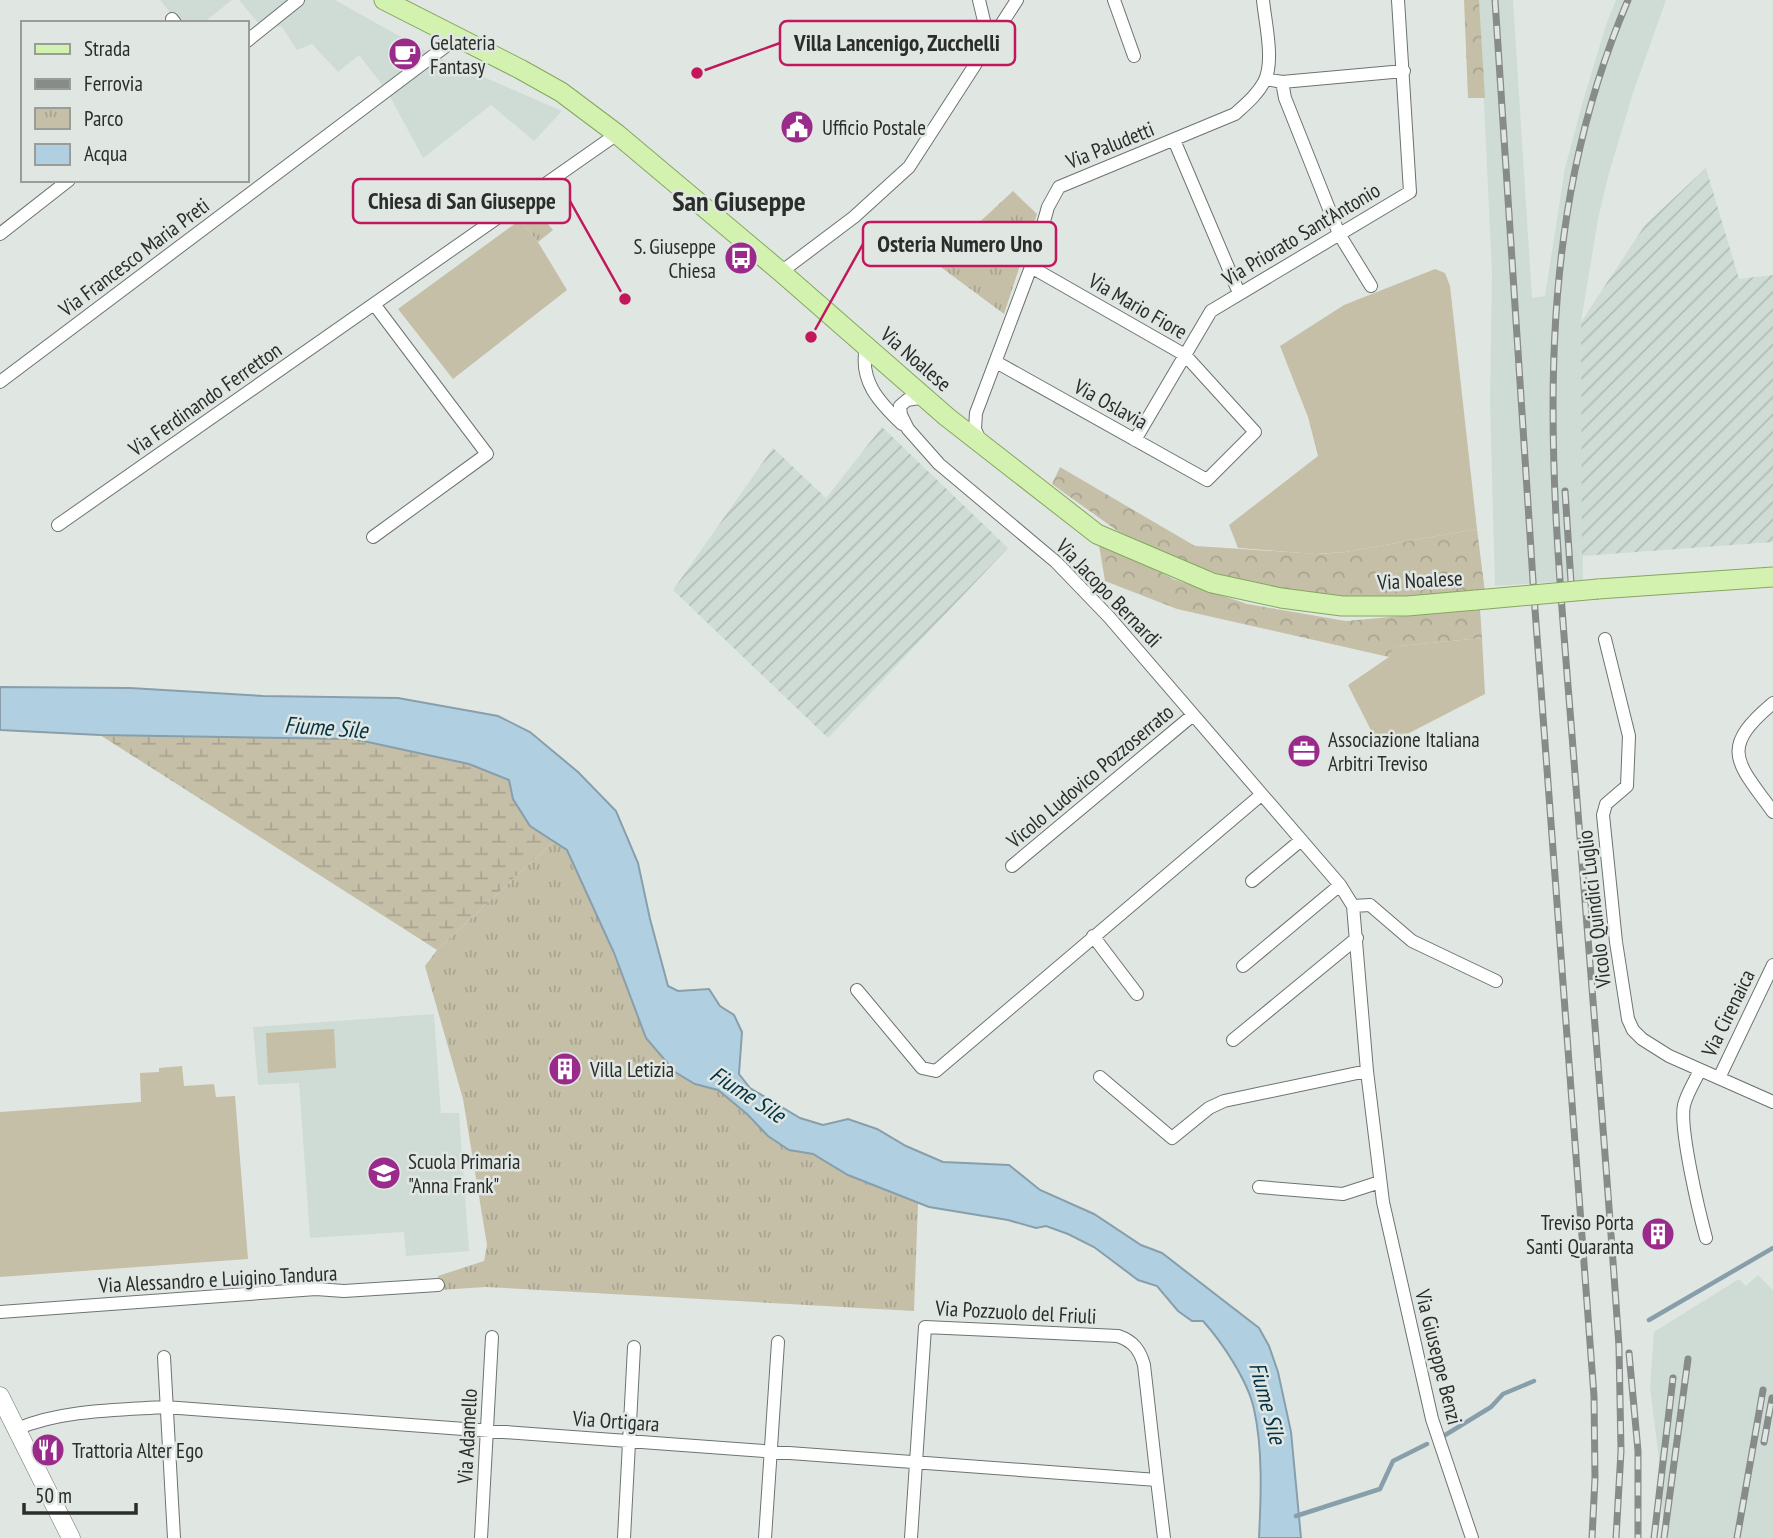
<svg xmlns="http://www.w3.org/2000/svg" width="1773" height="1538" viewBox="0 0 1773 1538" font-family="'PT Sans Narrow',sans-serif">
<style>
.built{fill:#cedcd5}
.industrial{fill:url(#industrial-furrows)}
.grass{fill:#c5bfa8}
.forest{fill:url(#forest-crowns)}
.wetland{fill:url(#wetland-marsh)}
.park{fill:url(#park-tufts)}
.water{fill:#b0d0e2;stroke:#889fab;stroke-width:2}
.lines{fill:none;stroke-linecap:round;stroke-linejoin:round}
.stream{stroke:#889fab;stroke-width:4.5}
.street-casing{stroke:#6d7370;stroke-width:14}
.secondary-casing{stroke:#6d7370;stroke-width:19}
.primary-casing{stroke:#85a75f;stroke-width:21}
.street{stroke:#fff;stroke-width:12}
.secondary{stroke:#fff;stroke-width:18}
.primary{stroke:#d3f1af;stroke-width:19}
.rail-casing{stroke:#878b89;stroke-width:7}
.rail{stroke:#e0e7e3;stroke-width:4.5;stroke-dasharray:13;stroke-linecap:butt}
.primary-bridge-casing{stroke:#85a75f;stroke-width:21;stroke-linecap:butt}
.primary-bridge{stroke:#d3f1af;stroke-width:19}
.labels{text-anchor:middle;dominant-baseline:central;stroke-width:5;stroke-linejoin:round;paint-order:stroke}
.poi-label{font-size:21px;fill:#2b2d2c;stroke:#e0e7e3;text-anchor:start}
.street-label{font-size:21px;fill:#2b2d2c;stroke:#e0e7e3}
.water-label{font-size:23px;font-style:italic;fill:#033245;stroke:#e0e7e3}
.district-label{font-size:28px;font-weight:bold;fill:#2b2d2c;stroke:#e0e7e3}
.leader{fill:none;stroke:#c2185b;stroke-width:2.5}
.callout-dot{fill:#c2185b;stroke:#e0e7e3;stroke-width:2.5}
.callout{fill:#e0e7e3;stroke:#c2185b;stroke-width:2.5}
.callout-label{font-size:23px;text-anchor:middle;font-weight:bold;fill:#2b2d2c}
</style>
<defs>
<pattern id="industrial-furrows" width="10" height="10" patternUnits="userSpaceOnUse" patternTransform="scale(1.75)"><rect width="10" height="10" fill="#cedcd5"/><path d="M-1 1l2-2M0 10L10 0M9 11l2-2" fill="none" stroke="#b1bdb7"/></pattern>
<pattern id="forest-crowns" width="20" height="18" patternUnits="userSpaceOnUse" patternTransform="scale(1.75)"><rect width="20" height="18" fill="#c5bfa8"/><path d="M2 6a3 3 0 1 1 6 0M12 15a3 3 0 1 1 6 0" fill="none" stroke="#a9a491"/></pattern>
<pattern id="wetland-marsh" width="20" height="14" patternUnits="userSpaceOnUse" patternTransform="scale(1.75)"><rect width="20" height="14" fill="#c5bfa8"/><path d="M1 5h8M5 5V1M11 12h8M15 12V8" fill="none" stroke="#a9a491"/></pattern>
<pattern id="park-tufts" width="24" height="20" patternUnits="userSpaceOnUse" patternTransform="scale(1.75)"><rect width="24" height="20" fill="#c5bfa8"/><path d="M3 7l-1-3M5 7V3M7 7l1-3M15 17l-1-3M17 17v-4M19 17l1-3" fill="none" stroke="#a9a491"/></pattern>
</defs>
<rect width="100%" height="100%" fill="#e0e7e3"/>
<path class="built" d="M 160,0 L 232,0 L 203,23 L 179,23 Z
M 239,0 L 335,0 L 435,56 L 562,111 L 534,141 L 491,105 L 423,158 L 387,91 L 359,55 L 338,72 L 312,44 L 297,50 L 282,27 L 259,24 Z
M 1479,0 L 1513,0 L 1532,298 L 1545,296 L 1565,168 L 1583,101 L 1607,22 L 1616,0 L 1666,0 L 1633,93 L 1609,173 L 1598,219 L 1581,322 L 1583,580 L 1495,586 L 1490,401 L 1492,272 Z
M 434,1014 L 441,1113 L 459,1113 L 469,1251 L 406,1256 L 404,1232 L 310,1238 L 299,1083 L 258,1085 L 253,1027 Z
M 1758,1275 L 1773,1290 L 1773,1538 L 1664,1538 L 1659,1460 L 1650,1387 L 1654,1332 L 1739,1279 L 1746,1286 Z"/>
<path class="industrial" d="M 1706,168 L 1739,279 L 1773,275 L 1773,542 L 1582,556 L 1581,322 L 1645,225 Z
M 882,427 L 1008,548 L 828,738 L 673,590 L 773,448 L 826,498 Z"/>
<path class="grass" d="M 520,220 L 538,242 L 567,290 L 453,379 L 398,309 Z
M 1435,269 L 1445,273 L 1450,286 L 1477,529 L 1345,552 L 1316,554 L 1238,548 L 1229,525 L 1318,456 L 1308,417 L 1280,346 L 1344,305 Z
M 1482,638 L 1485,694 L 1380,748 L 1348,685 L 1389,657 L 1392,651 L 1398,646 Z
M 334,1029 L 336,1068 L 268,1073 L 266,1033 Z
M 182,1066 L 184,1086 L 214,1084 L 216,1097 L 235,1096 L 248,1259 L 0,1277 L 0,1112 L 141,1102 L 140,1073 L 159,1072 L 159,1068 Z"/>
<path class="forest" d="M 1464,0 L 1479,0 L 1485,98 L 1468,98 Z
M 1060,467 L 1195,546 L 1319,554 L 1345,552 L 1477,529 L 1485,592 L 1404,599 L 1326,596 L 1243,583 L 1180,560 L 1119,532 L 1052,484 Z
M 1098,539 L 1173,579 L 1247,604 L 1346,621 L 1480,609 L 1482,638 L 1398,646 L 1392,651 L 1389,657 L 1177,609 L 1105,581 Z"/>
<path class="wetland" d="M 100,735 L 354,739 L 469,764 L 510,781 C 517,813 526,824 554,841 L 437,950 Z"/>
<path class="park" d="M 1013,191 L 1037,214 L 1004,314 L 938,265 L 959,222 L 970,231 Z
M 534,208 L 553,230 L 538,242 L 520,220 Z
M 554,841 L 567,850 L 581,877 L 630,994 L 695,1084 L 718,1090 L 747,1114 L 768,1136 L 788,1150 L 813,1154 L 848,1175 L 918,1203 L 914,1311 L 486,1287 L 439,1290 L 438,1276 L 484,1261 L 487,1245 L 463,1099 L 425,966 L 437,950 Z"/>
<path class="water" d="M 0,687 L 130,688 L 263,696 L 398,698 L 498,716 L 530,732 L 578,772 L 616,811 L 638,863 L 650,919 L 668,986 L 678,991 L 709,989 L 720,1006 L 734,1015 L 742,1032 L 739,1074 L 750,1088 L 800,1118 L 823,1125 L 848,1119 L 877,1129 L 906,1146 L 943,1162 L 1009,1165 L 1040,1190 L 1094,1214 L 1141,1245 L 1162,1253 L 1259,1328 L 1269,1346 L 1278,1372 L 1291,1432 L 1301,1538 L 1259,1538 C 1261,1498 1263,1449 1254,1409 C 1248,1381 1222,1342 1203,1321 L 1192,1321 L 1178,1311 L 1157,1286 L 1138,1280 L 1094,1247 L 1068,1234 L 1046,1226 L 1036,1228 L 1008,1220 L 929,1207 L 848,1175 L 813,1154 L 789,1150 L 768,1136 L 747,1114 L 718,1090 L 695,1084 L 675,1072 L 646,1038 L 614,953 L 567,850 L 530,826 L 513,799 L 509,780 L 469,764 L 354,739 L 100,735 L 0,730 Z"/>
<g class="lines">
<path class="stream" d="M 1649,1320 L 1773,1248
M 1442,1437 L 1491,1407 L 1503,1394 L 1534,1381
M 1296,1516 L 1380,1489 L 1393,1461 L 1427,1444"/>
<defs>
<path id="street" d="M 979,0 L 989,42
M 1114,0 L 1134,56
M 172,19 L 175,23
M 247,41 L 298,0
M 1266,79 L 1282,82 L 1285,98 L 1339,234 L 1371,286
M 1282,82 L 1404,71
M 1174,140 L 1239,293
M 0,234 L 69,180
M 781,272 L 854,217 L 909,167 L 1017,0
M 866,347 C 859,381 879,402 902,424
M 996,362 L 1207,480 L 1255,432 L 1185,355 L 1031,267
M 0,382 L 458,37
M 925,397 L 907,400 L 900,406 L 901,415 L 908,429 L 939,464 L 1056,562 L 1109,617 L 1340,885 L 1353,906 L 1367,1071 L 1383,1202 L 1432,1419 L 1472,1538
M 1135,440 L 1211,311 L 1410,192 L 1398,0
M 980,441 L 975,429 L 976,413 L 1031,267 L 1048,207 L 1059,187 L 1235,114 C 1246,104 1257,95 1264,82 C 1275,62 1265,22 1263,0
M 58,525 L 617,134
M 373,537 L 487,454 L 374,304
M 1605,639 L 1629,736 L 1627,786 L 1606,804 L 1603,815 L 1616,942 L 1628,1019 L 1633,1030 L 1642,1039 L 1669,1056 L 1773,1102
M 1773,703 C 1718,749 1737,762 1773,812
M 1012,866 L 1193,715
M 1252,881 L 1300,841
M 1353,906 L 1370,905 L 1412,941 L 1496,981
M 1093,936 L 1137,994
M 1243,966 L 1340,885
M 857,990 L 922,1068 L 936,1071 L 1261,795
M 1233,1040 L 1357,938
M 1700,1070 C 1695,1081 1687,1093 1684,1105 C 1679,1128 1699,1212 1706,1238
M 1100,1077 L 1172,1138 L 1209,1108 L 1224,1101 L 1367,1071
M 1719,1078 L 1773,965
M 1259,1187 L 1343,1194 L 1380,1182
M 0,1312 L 316,1289 L 344,1291 L 438,1285
M 164,1357 L 174,1538
M 17,1429 C 60,1410 118,1410 165,1407 L 1157,1480 L 1164,1538
M 481,1538 L 492,1337
M 624,1538 L 634,1347
M 765,1538 L 778,1342
M 911,1538 L 925,1327 L 1118,1336 C 1133,1341 1140,1350 1144,1365 L 1157,1480"/>
<path id="secondary" d="M 0,1396 L 71,1538"/>
<path id="primary" d="M 384,0 L 520,69 L 561,92 L 617,134 L 781,272 L 947,417 L 1097,534 L 1212,583 L 1281,598 L 1342,606 L 1407,606 L 1476,600
M 1598,589 L 1773,577"/>
</defs>
<use href="#street" class="street-casing"/>
<use href="#secondary" class="secondary-casing"/>
<use href="#primary" class="primary-casing"/>
<use href="#street" class="street"/>
<use href="#secondary" class="secondary"/>
<use href="#primary" class="primary"/>
<defs>
<path id="rail" d="M 1495,0 L 1534,596 L 1594,1396 L 1595,1478 L 1592,1538
M 1565,491 L 1571,582
M 1629,1353 L 1638,1451 L 1638,1538
M 1764,1442 L 1772,1398
M 1616,1538 L 1621,1451 L 1619,1347 C 1606,1152 1589,956 1574,761 C 1554,499 1521,250 1628,0
M 1654,1538 L 1673,1378
M 1664,1538 L 1688,1359
M 1737,1538 L 1763,1390"/>
</defs>
<use href="#rail" class="rail-casing"/>
<use href="#rail" class="rail"/>
<defs>
<path id="primary-bridge" d="M 1476,600 L 1598,589"/>
</defs>
<use href="#primary-bridge" class="primary-bridge-casing"/>
<use href="#primary-bridge" class="primary-bridge"/>
</g>
<defs>
<symbol id="cafe-disc" viewBox="-11 -11 22 22"><circle r="9.5" fill="#9a2b8b" stroke="#e0e7e3"/><path d="M-5.5-4.5H6V0H3Q3 3.5 0 3.5H-2.5Q-5.5 3.5-5.5 0ZM3-3.2v2h1.7v-2ZM-6 4.5H4V6H-6Z" fill="#fff"/></symbol>
<symbol id="civic-disc" viewBox="-11 -11 22 22"><circle r="9.5" fill="#9a2b8b" stroke="#e0e7e3"/><path d="M-.6-6.5H3V-4.5H.6V-3L4-1V1h2V6H-6V1h2V-1L-.6-3ZM-1.2 2.5V6h2.4V2.5Z" fill="#fff"/></symbol>
<symbol id="bus-disc" viewBox="-11 -11 22 22"><circle r="9.5" fill="#9a2b8b" stroke="#e0e7e3"/><path d="M-5-6H5V4H4V6H2V4H-2V6H-4V4H-5ZM-3.5-4V0h7V-4ZM-3.5 1.2v1.5H-2V1.2ZM2 1.2v1.5H3.5V1.2Z" fill="#fff"/></symbol>
<symbol id="office-disc" viewBox="-11 -11 22 22"><circle r="9.5" fill="#9a2b8b" stroke="#e0e7e3"/><path d="M-6-3h4V-5.5h4V-3h4V5H-6ZM-1-4.5V-3h2v-1.5ZM-6 0V1H6V0Z" fill="#fff"/></symbol>
<symbol id="building-disc" viewBox="-11 -11 22 22"><circle r="9.5" fill="#9a2b8b" stroke="#e0e7e3"/><path d="M-4-6H4V6H1V3H-1V6H-4ZM-2.5-4.3h1.7v1.8h-1.7ZM.8-4.3h1.7v1.8H.8ZM-2.5-1h1.7V.8h-1.7ZM.8-1h1.7V.8H.8Z" fill="#fff"/></symbol>
<symbol id="school-disc" viewBox="-11 -11 22 22"><circle r="9.5" fill="#9a2b8b" stroke="#e0e7e3"/><path d="M0-5L7-2L0 1L-7-2ZM-4 1L0 2.5L4 1V4Q0 6-4 4Z" fill="#fff"/></symbol>
<symbol id="restaurant-disc" viewBox="-11 -11 22 22"><circle r="9.5" fill="#9a2b8b" stroke="#e0e7e3"/><path d="M-5-6h1v4h1v-4h1v4h1v-4h1v5L-1.5 .5V6h-2V.5L-5-1ZM5-6V6H3V1.5H1.5Q1.5-4 5-6Z" fill="#fff"/></symbol>
</defs>
<g fill-rule="evenodd">
<use href="#cafe-disc" x="386" y="35" width="38" height="38"/>
<use href="#civic-disc" x="778" y="108" width="38" height="38"/>
<use href="#bus-disc" x="722" y="239" width="38" height="38"/>
<use href="#office-disc" x="1285" y="732" width="38" height="38"/>
<use href="#building-disc" x="546" y="1050" width="38" height="38"/>
<use href="#school-disc" x="365" y="1154" width="38" height="38"/>
<use href="#building-disc" x="1639" y="1215" width="38" height="38"/>
<use href="#restaurant-disc" x="29" y="1431" width="38" height="38"/>
</g>
<g class="labels">
<g class="poi-label">
<text x="430" y="42">Gelateria<tspan x="430" dy="24">Fantasy</tspan></text>
<text x="822" y="127">Ufficio Postale</text>
<text x="716" y="246" text-anchor="end">S. Giuseppe<tspan x="716" dy="24">Chiesa</tspan></text>
<text x="1328" y="739">Associazione Italiana<tspan x="1328" dy="24">Arbitri Treviso</tspan></text>
<text x="590" y="1069">Villa Letizia</text>
<text x="408" y="1161">Scuola Primaria<tspan x="408" dy="24">"Anna Frank"</tspan></text>
<text x="1634" y="1222" text-anchor="end">Treviso Porta<tspan x="1634" dy="24">Santi Quaranta</tspan></text>
<text x="72" y="1450">Trattoria Alter Ego</text>
</g>
<g class="street-label">
<text transform="translate(1110 145) rotate(-22)">Via Paludetti</text>
<text transform="translate(1301 234) rotate(-31)">Via Priorato Sant'Antonio</text>
<text transform="translate(134 257) rotate(-37)">Via Francesco Maria Preti</text>
<text transform="translate(1138 306) rotate(30)">Via Mario Fiore</text>
<text transform="translate(916 359) rotate(41)">Via Noalese</text>
<text transform="translate(205 399) rotate(-35)">Via Ferdinando Ferretton</text>
<text transform="translate(1111 404) rotate(29)">Via Oslavia</text>
<text transform="translate(1420 580) rotate(-3)">Via Noalese</text>
<text transform="translate(1109 593) rotate(46)">Via Jacopo Bernardi</text>
<text transform="translate(1090 776) rotate(-40)">Vicolo Ludovico Pozzoserrato</text>
<text transform="translate(1594 909) rotate(-97)">Vicolo Quindici Luglio</text>
<text transform="translate(1728 1013) rotate(-64)">Via Cirenaica</text>
<text transform="translate(218 1279) rotate(-3)">Via Alessandro e Luigino Tandura</text>
<text transform="translate(1016 1312) rotate(3)">Via Pozzuolo del Friuli</text>
<text transform="translate(1439 1357) rotate(76)">Via Giuseppe Benzi</text>
<text transform="translate(616 1421) rotate(4)">Via Ortigara</text>
<text transform="translate(467 1436) rotate(-87)">Via Adamello</text>
</g>
<g class="water-label">
<text transform="translate(326 727) rotate(4)">Fiume Sile</text>
<text transform="translate(748 1094) rotate(33)">Fiume Sile</text>
<text transform="translate(1268 1403) rotate(75)">Fiume Sile</text>
</g>
<g class="district-label">
<text x="739" y="200">San Giuseppe</text>
</g>
</g>
<path class="leader" d="M697 73L780 43M625 299L570 201M811 337L863 244"/>
<g class="callout-dot">
<circle cx="697" cy="73" r="7"/>
<circle cx="625" cy="299" r="7"/>
<circle cx="811" cy="337" r="7"/>
</g>
<g class="callout">
<rect x="780" y="21" width="235" height="44" rx="7"/>
<rect x="353" y="179" width="217" height="44" rx="7"/>
<rect x="863" y="222" width="193" height="44" rx="7"/>
</g>
<g class="callout-label">
<text x="897" y="51">Villa Lancenigo, Zucchelli</text>
<text x="462" y="209">Chiesa di San Giuseppe</text>
<text x="960" y="252">Osteria Numero Uno</text>
</g>
<rect x="21" y="21" width="228" height="161" fill="#e0e7e3" stroke="#989d9a" stroke-width="2"/>
<rect x="35" y="44" width="35" height="10" fill="#d3f1af" stroke="#989d9a" stroke-width="2"/>
<text x="84" y="56" font-size="21" fill="#2b2d2c">Strada</text>
<rect x="35" y="79" width="35" height="10" fill="#878b89" stroke="#989d9a" stroke-width="2"/>
<text x="84" y="91" font-size="21" fill="#2b2d2c">Ferrovia</text>
<rect x="35" y="108" width="35" height="21" fill="url(#park-tufts)" stroke="#989d9a" stroke-width="2"/>
<text x="84" y="126" font-size="21" fill="#2b2d2c">Parco</text>
<rect x="35" y="144" width="35" height="21" fill="#b0d0e2" stroke="#989d9a" stroke-width="2"/>
<text x="84" y="161" font-size="21" fill="#2b2d2c">Acqua</text>
<path d="M24 1503v10h112v-10" fill="none" stroke="#2b2d2c" stroke-width="3.5"/>
<text x="35" y="1503" font-size="21" fill="#2b2d2c" stroke="#e0e7e3" stroke-width="5" paint-order="stroke">50 m</text>
</svg>
